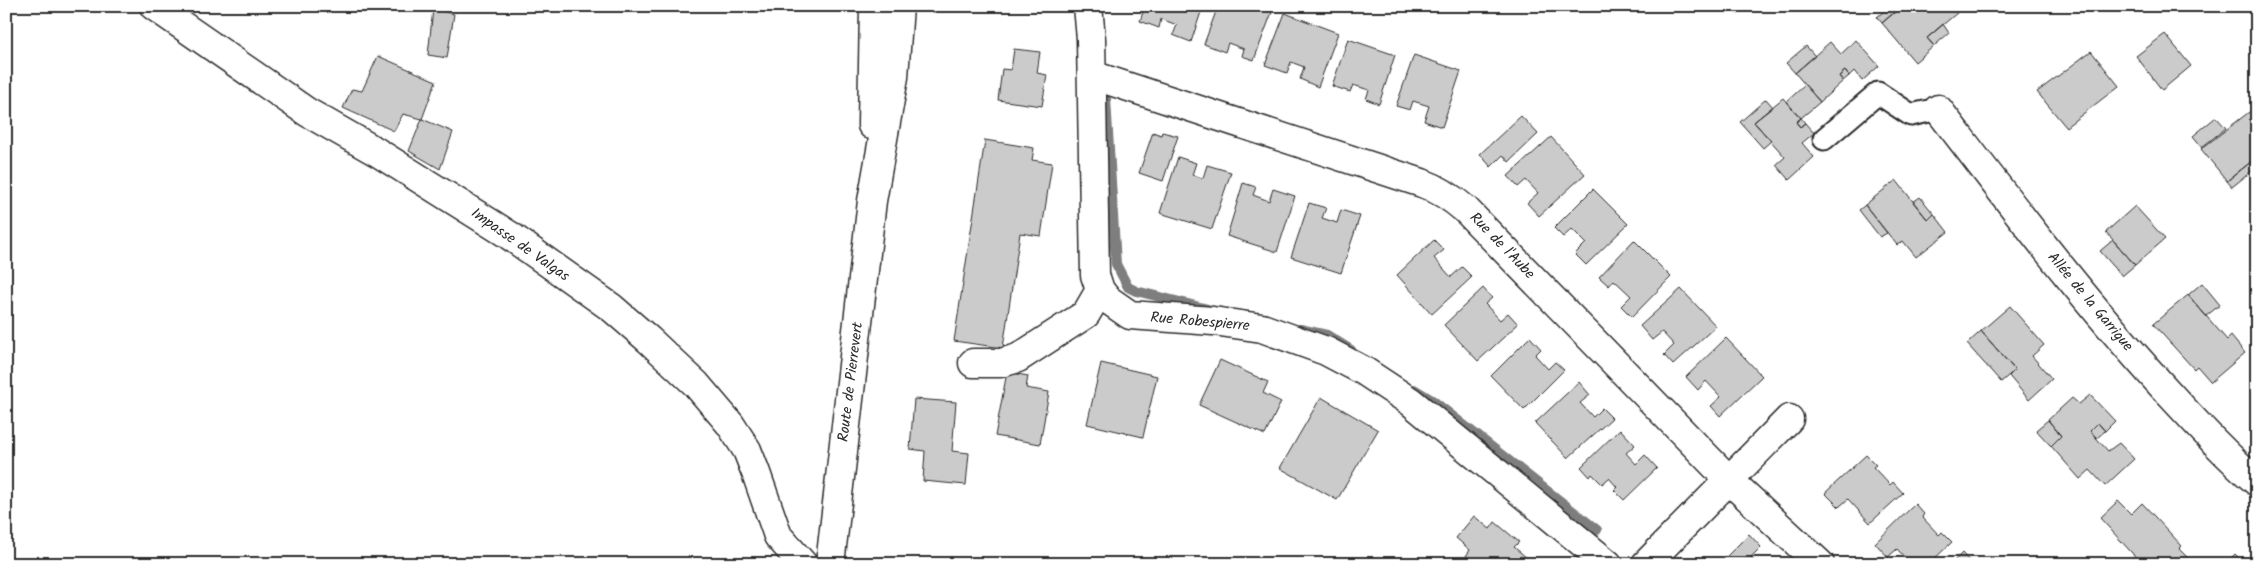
<svg xmlns="http://www.w3.org/2000/svg" width="2263" height="570" viewBox="0 0 2263 570" font-family="Kalam,sans-serif">
<style>
.lines{fill:none;stroke-linecap:round;stroke-linejoin:round}
.stream{stroke:#7e7e7e;stroke-width:10}
.building{fill:#cbcbcb;stroke:#2b2b2b}
.service-casing{stroke:#2b2b2b;stroke-width:25}
.minor-casing{stroke:#2b2b2b;stroke-width:31}
.secondary-casing{stroke:#2b2b2b;stroke-width:31}
.service{stroke:#fff;stroke-width:21}
.minor{stroke:#fff;stroke-width:28}
.secondary{stroke:#fff;stroke-width:28}
.labels{text-anchor:middle;dominant-baseline:central;stroke-width:4.5;stroke-linejoin:round;paint-order:stroke}
.street-label{font-size:15px;fill:#2b2b2b;stroke:#fff}
</style>
<rect width="100%" height="100%" fill="#fff"/>
<filter id="ink" filterUnits="userSpaceOnUse"><feTurbulence type="fractalNoise" baseFrequency=".02" numOctaves="2"/><feDisplacementMap in="SourceGraphic" scale="10" xChannelSelector="R" yChannelSelector="G"/><feConvolveMatrix kernelMatrix="1 2 1 2 8 2 1 2 1" color-interpolation-filters="sRGB"/></filter>
<g filter="url(#ink)">
<g class="lines">
<path class="stream" d="M 1106,99 L 1116,264 L 1128,287 L 1136,291 L 1208,309
M 1300,329 L 1327,335 L 1351,350
M 1414,389 L 1432,400 L 1597,530"/>
</g>
<path class="building" d="M 1145,6 L 1203,6 L 1191,42 L 1173,35 L 1177,25 L 1161,19 L 1159,28 L 1140,21 Z
M 1218,6 L 1256,6 L 1272,12 L 1254,60 L 1242,56 L 1244,49 L 1228,43 L 1225,52 L 1204,44 Z
M 1714,6 L 1739,6 L 1739,14 Z
M 1890,6 L 1900,8 L 1882,23 L 1877,17 Z
M 1901,6 L 1951,6 L 1957,13 L 1927,38 L 1934,46 L 1915,62 L 1882,23 Z
M 433,9 L 454,14 L 447,58 L 428,55 Z
M 1285,13 L 1338,33 L 1318,87 L 1300,79 L 1304,67 L 1291,62 L 1287,73 L 1265,65 Z
M 1943,24 L 1949,33 L 1934,46 L 1927,38 Z
M 2165,34 L 2191,66 L 2162,90 L 2136,56 Z
M 1348,39 L 1395,55 L 1379,104 L 1366,99 L 1369,90 L 1353,85 L 1350,92 L 1332,86 Z
M 1856,40 L 1879,66 L 1862,81 L 1854,71 L 1849,76 L 1845,71 L 1839,76 L 1843,81 L 1820,102 L 1795,73 L 1830,42 L 1841,54 Z
M 1806,46 L 1815,56 L 1795,73 L 1786,63 Z
M 1014,49 L 1040,52 L 1037,73 L 1047,75 L 1042,106 L 998,100 L 1002,69 L 1011,70 Z
M 2091,51 L 2119,86 L 2066,127 L 2037,92 Z
M 1414,55 L 1461,71 L 1442,127 L 1424,121 L 1429,106 L 1413,101 L 1410,110 L 1396,106 Z
M 378,56 L 436,81 L 422,119 L 403,114 L 394,131 L 343,108 L 352,89 L 362,91 Z
M 1845,71 L 1849,76 L 1843,81 L 1839,76 Z
M 1805,85 L 1820,102 L 1801,118 L 1786,102 Z
M 1783,98 L 1801,118 L 1796,122 L 1800,127 L 1805,123 L 1814,133 L 1802,143 L 1814,157 L 1789,180 L 1776,165 L 1785,157 L 1754,122 Z
M 1766,99 L 1773,107 L 1754,122 L 1771,141 L 1763,148 L 1740,122 Z
M 2257,106 L 2257,157 L 2227,181 L 2201,149 Z
M 1521,116 L 1538,134 L 1509,162 L 1503,155 L 1491,167 L 1480,154 Z
M 2216,117 L 2226,128 L 2202,147 L 2193,136 Z
M 1801,118 L 1805,123 L 1800,127 L 1796,122 Z
M 422,119 L 453,132 L 440,169 L 409,151 Z
M 1153,132 L 1161,135 L 1162,132 L 1178,136 L 1163,181 L 1139,173 Z
M 1551,137 L 1585,174 L 1539,216 L 1527,203 L 1538,193 L 1526,180 L 1518,187 L 1508,176 Z
M 985,140 L 1034,148 L 1032,160 L 1052,163 L 1041,236 L 1020,233 L 1003,348 L 954,341 Z
M 1178,157 L 1196,163 L 1192,175 L 1203,178 L 1207,165 L 1231,172 L 1212,229 L 1160,213 Z
M 2257,157 L 2257,167 L 2232,187 L 2227,181 Z
M 1896,180 L 1928,220 L 1934,214 L 1948,232 L 1916,257 L 1903,241 L 1897,245 L 1865,205 Z
M 1243,183 L 1256,187 L 1253,195 L 1269,201 L 1273,189 L 1295,196 L 1277,252 L 1227,236 Z
M 1593,189 L 1628,224 L 1586,265 L 1575,254 L 1586,243 L 1572,229 L 1563,237 L 1554,228 Z
M 1920,197 L 1934,214 L 1928,220 L 1913,202 Z
M 1309,203 L 1326,208 L 1322,218 L 1337,223 L 1341,210 L 1360,216 L 1341,273 L 1291,257 Z
M 1865,205 L 1887,233 L 1880,237 L 1859,210 Z
M 2135,206 L 2165,239 L 2135,265 L 2106,232 Z
M 1434,240 L 1444,250 L 1434,258 L 1451,277 L 1462,267 L 1472,277 L 1432,314 L 1397,275 Z
M 1634,240 L 1671,277 L 1632,317 L 1621,306 L 1631,296 L 1614,280 L 1609,286 L 1599,277 Z
M 2113,240 L 2135,265 L 2122,276 L 2100,251 Z
M 2202,283 L 2220,305 L 2206,316 L 2188,295 Z
M 1483,288 L 1492,298 L 1485,304 L 1500,320 L 1508,313 L 1518,324 L 1478,361 L 1444,325 Z
M 1681,289 L 1716,326 L 1673,365 L 1664,355 L 1674,345 L 1662,332 L 1652,340 L 1640,326 Z
M 2188,295 L 2227,340 L 2231,336 L 2245,353 L 2211,382 L 2197,366 L 2194,369 L 2153,324 Z
M 2010,306 L 2044,345 L 2032,356 L 2052,379 L 2029,400 L 2009,376 L 2015,370 L 1981,331 Z
M 1981,331 L 2015,370 L 2001,382 L 1967,344 Z
M 1530,337 L 1541,349 L 1535,355 L 1548,369 L 1555,362 L 1564,370 L 1524,410 L 1491,376 Z
M 1726,338 L 1762,376 L 1720,416 L 1711,406 L 1721,397 L 1706,381 L 1698,390 L 1686,377 Z
M 1220,360 L 1268,382 L 1263,393 L 1281,402 L 1265,435 L 1199,405 Z
M 1101,363 L 1157,376 L 1143,437 L 1087,424 Z
M 1007,372 L 1028,376 L 1026,388 L 1049,392 L 1040,444 L 995,436 Z
M 1579,382 L 1590,395 L 1580,403 L 1593,417 L 1602,408 L 1612,418 L 1568,458 L 1535,423 Z
M 2090,395 L 2115,421 L 2105,431 L 2098,423 L 2090,431 L 2108,451 L 2119,443 L 2134,459 L 2105,486 L 2090,470 L 2080,479 L 2051,446 L 2061,436 L 2048,420 L 2072,398 L 2079,404 Z
M 1321,397 L 1378,430 L 1337,500 L 1280,468 Z
M 914,399 L 956,402 L 952,451 L 969,453 L 966,485 L 923,481 L 925,451 L 910,449 Z
M 2048,420 L 2061,436 L 2051,446 L 2036,430 Z
M 2098,423 L 2105,431 L 2097,438 L 2090,431 Z
M 1620,429 L 1635,445 L 1626,453 L 1636,464 L 1645,455 L 1657,468 L 1624,500 L 1614,490 L 1617,487 L 1609,478 L 1602,484 L 1592,474 L 1590,477 L 1581,467 Z
M 1866,455 L 1876,465 L 1873,467 L 1890,485 L 1893,482 L 1903,493 L 1870,523 L 1848,499 L 1839,507 L 1825,493 Z
M 2118,501 L 2131,514 L 2142,503 L 2182,546 L 2179,549 L 2191,561 L 2189,564 L 2142,564 L 2100,518 Z
M 1915,504 L 1924,514 L 1922,517 L 1939,535 L 1942,532 L 1952,542 L 1929,564 L 1911,564 L 1897,549 L 1888,557 L 1875,543 Z
M 1474,516 L 1490,529 L 1495,522 L 1519,542 L 1514,547 L 1534,564 L 1476,564 L 1466,556 L 1470,550 L 1456,538 Z
M 1749,534 L 1761,547 L 1751,557 L 1757,564 L 1719,564 Z
M 1962,553 L 1971,563 L 1951,564 Z
M 2235,554 L 2245,564 L 2225,564 Z"/>
<g class="lines">
<defs>
<path id="service" d="M 1824,139 L 1878,93 L 1911,115 L 1938,109"/>
<path id="minor" d="M 154,6 L 307,112 L 377,152 L 509,235 L 612,308 L 649,340 L 696,384 L 730,424 L 747,450 L 756,473 L 778,536 L 803,564
M 1088,6 L 1091,39 L 1095,275 L 1100,290 L 1107,299 L 1130,315 L 1213,321 L 1262,328 L 1326,351 L 1364,371 L 1411,402 L 1608,564
M 1092,75 L 1422,183 C 1439,189 1452,198 1466,210 L 1729,480 L 1820,564
M 1938,109 C 2015,209 2090,309 2176,401 C 2202,429 2228,457 2257,482
M 973,363 L 1001,363 L 1018,358 L 1086,314 L 1100,290
M 1646,564 L 1789,419"/>
<path id="secondary" d="M 872,125 L 874,6
M 830,564 L 872,201 L 894,77 L 899,6"/>
</defs>
<use href="#service" class="service-casing"/>
<use href="#minor" class="minor-casing"/>
<use href="#secondary" class="secondary-casing"/>
<use href="#service" class="service"/>
<use href="#minor" class="minor"/>
<use href="#secondary" class="secondary"/>
</g>
</g>
<g class="labels">
<g class="street-label">
<text transform="translate(520 245) rotate(35)">Impasse de Valgas</text>
<text transform="translate(1502 246) rotate(46)">Rue de l'Aube</text>
<text transform="translate(2090 302) rotate(50)">Allée de la Garrigue</text>
<text transform="translate(1200 322) rotate(5)">Rue Robespierre</text>
<text transform="translate(851 382) rotate(-83)">Route de Pierrevert</text>
</g>
</g>
<rect width="2263" height="570" fill="none" stroke="#fff" stroke-width="25"/>
<rect x="12" y="12" width="2238" height="545" fill="none" stroke="#2b2b2b" stroke-width="2" filter="url(#ink)"/>
</svg>
